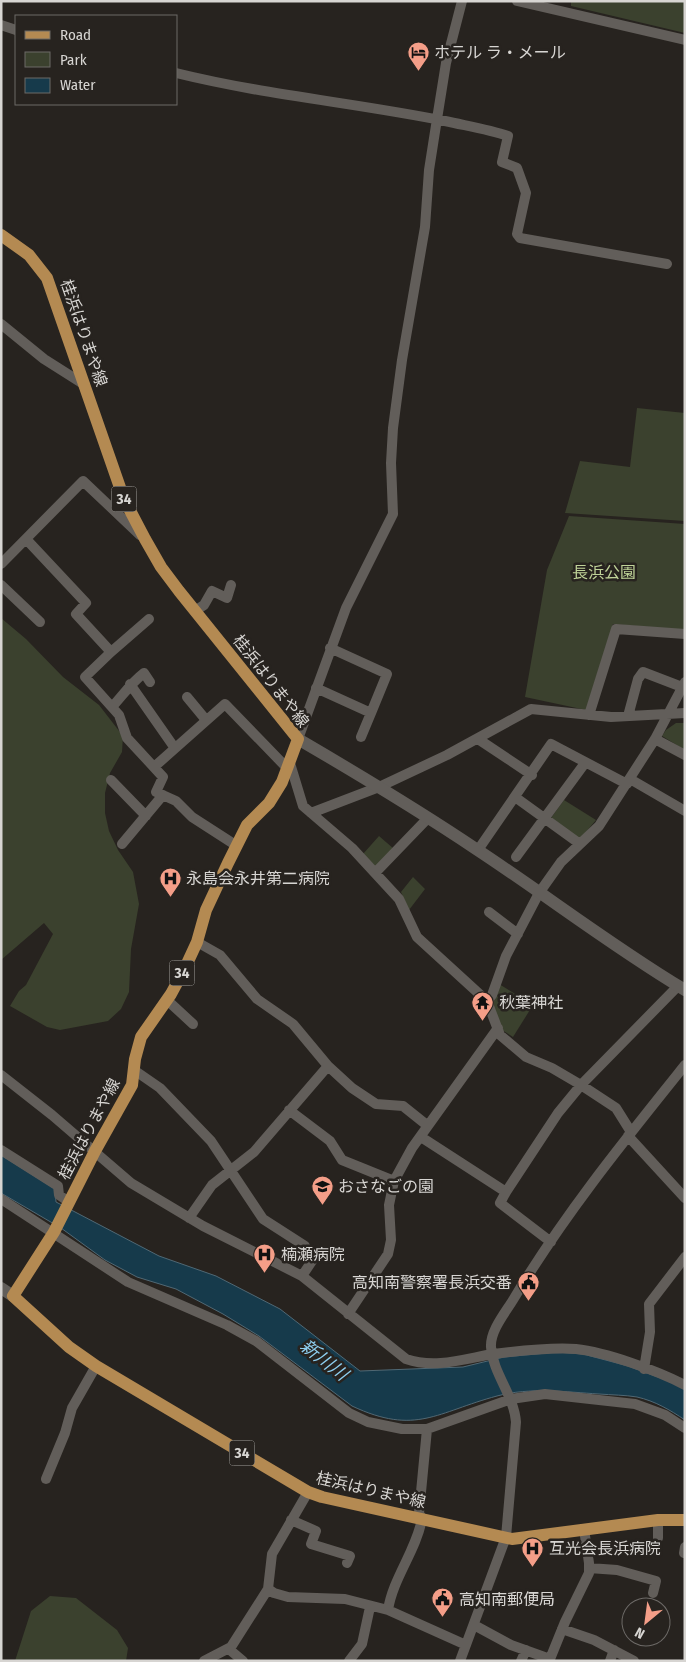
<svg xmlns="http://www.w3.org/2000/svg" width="686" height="1662" viewBox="0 0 686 1662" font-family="'Fira Sans Condensed','Noto Sans JP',sans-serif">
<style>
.green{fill:#3b412e}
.water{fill:#163a4b;stroke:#506874}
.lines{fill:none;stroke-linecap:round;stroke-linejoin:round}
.street{stroke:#625e5a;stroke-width:10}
.secondary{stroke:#625e5a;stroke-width:12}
.primary{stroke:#b48a52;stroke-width:12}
.labels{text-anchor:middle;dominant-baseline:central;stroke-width:5;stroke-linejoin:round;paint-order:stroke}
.shield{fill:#27231f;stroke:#a2a09c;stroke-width:1}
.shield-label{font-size:15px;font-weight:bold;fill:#d7d5d2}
.poi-label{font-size:16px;fill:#d7d5d2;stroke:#27231f;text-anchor:start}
.street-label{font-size:16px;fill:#d7d5d2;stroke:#27231f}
.park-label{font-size:16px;fill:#bfd298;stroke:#27231f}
.water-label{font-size:18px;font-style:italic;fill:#8dceef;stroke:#27231f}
</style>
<rect width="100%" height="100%" fill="#27231f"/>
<path class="green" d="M 571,1 L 685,1 L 685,33 L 571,6 Z
M 637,408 L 685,413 L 685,521 L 565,513 L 580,461 L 630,467 Z
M 569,516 L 685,524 L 685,630 L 613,624 L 586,710 L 525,697 L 547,570 Z
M 1,618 L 26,639 L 63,677 L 99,705 L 123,736 L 122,752 L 110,773 L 105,793 L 105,813 L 109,831 L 118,850 L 133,872 L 139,904 L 131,949 L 129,992 L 121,1009 L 108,1021 L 60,1030 L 47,1027 L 10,1006 L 19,991 L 26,985 L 53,934 L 44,923 L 1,960 Z
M 676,723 L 685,723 L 685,750 L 662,736 L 666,730 Z
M 564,800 L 596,820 L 580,839 L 551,818 Z
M 379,836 L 394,849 L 377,868 L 363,854 Z
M 413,877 L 425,889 L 409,910 L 401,892 Z
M 499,984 L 533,1005 L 513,1037 L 502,1030 L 491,1002 Z
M 50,1596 L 76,1598 L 117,1630 L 128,1648 L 126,1661 L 15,1661 L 31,1611 Z"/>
<path class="water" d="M 1,1155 L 55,1189 L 56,1202 L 159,1256 L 216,1276 L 280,1309 L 360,1371 L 463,1367 L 504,1357 L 558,1352 L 583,1354 L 628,1366 L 685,1387 L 685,1420 C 670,1410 655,1401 637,1397 C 625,1395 612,1395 599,1394 C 566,1392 530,1387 497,1396 C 437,1412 416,1436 352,1406 L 259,1336 L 223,1314 L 176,1289 L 137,1277 L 105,1260 L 61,1228 L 1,1193 Z"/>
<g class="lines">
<path class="street" d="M 517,1 L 685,40
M 1,25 L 16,30
M 176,73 C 265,95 356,103 445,121 C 467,126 488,129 508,136 L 502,162 L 517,168 L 526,193 L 517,234 L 520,238 L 667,264
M 1,324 L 44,359 L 85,385
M 26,539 L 86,603 L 76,614 L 111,652 L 85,677 L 119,715 L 127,738 L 163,777 L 156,792 L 176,801 L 192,817 L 237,846
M 1,564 L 83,481 L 140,535
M 1,585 L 40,622
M 195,611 L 204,605 L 212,591 L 227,598 L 231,585
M 111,652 L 149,619
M 130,684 L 174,747
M 316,688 L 371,713 L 387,674 L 330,648
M 187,697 L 206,720
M 112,707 C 123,695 131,683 144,673 L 150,682
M 589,715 L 616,629 L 685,634
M 628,716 L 638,679 L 643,672 L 682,687
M 361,737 L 371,713
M 298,739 L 346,608 L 393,514 L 391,463 L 393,428 L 402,360 L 425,227 L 429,170 L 437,119 L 446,63 L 462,1
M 478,739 L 532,775
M 655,739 L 685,755
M 289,760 L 303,806 L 352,848 L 399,899 L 417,937 L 487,1001 L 500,1035 L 526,1057 L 552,1068 L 581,1085 L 678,986
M 154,767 L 225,704 L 287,768
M 630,779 L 685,811
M 111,780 L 146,816
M 515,797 L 580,844
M 311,813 L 379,787 L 447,755 L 531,709 L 611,717 L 685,713
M 122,844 L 163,795
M 478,850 L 551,744 L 627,784
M 516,857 L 585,763
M 375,873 L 428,818
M 489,912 L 518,934
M 197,942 L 220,955 L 257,999 L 293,1024 L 328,1066 L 352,1088 L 376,1104 L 403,1106 L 428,1126
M 167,1000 L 193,1024
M 487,1001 L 492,995 L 506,956 L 539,893 L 561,862 L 599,826 L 655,739 L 685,682
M 134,1070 L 160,1088 L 211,1141 L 263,1219 L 305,1246 L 312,1261 L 302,1276
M 1,1075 L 52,1115 L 131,1183 L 203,1226 L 302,1276 L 406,1359 C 435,1369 464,1359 493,1354 C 517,1351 552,1347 576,1349 C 606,1352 658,1371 685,1385
M 289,1110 L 330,1141 L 342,1160 L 394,1181
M 628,1136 L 685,1198
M 421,1137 L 506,1192 L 500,1203 L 551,1242
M 1,1150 L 58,1186 L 59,1195 L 69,1202
M 506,1192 L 558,1113 L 581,1085 L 616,1108 L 631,1132
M 1,1199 L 128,1282 L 227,1325 L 256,1341 L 349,1413 L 368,1422 L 402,1429 L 427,1429 L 511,1399 L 545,1394 L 635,1404 L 665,1415 L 685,1428
M 189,1218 L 212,1185 L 254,1152 L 328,1066
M 348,1314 L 388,1254 L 391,1240 L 389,1205 L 394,1181 L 412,1148 L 498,1028
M 644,1369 L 650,1332 L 649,1304 L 685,1257
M 46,1479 L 65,1433 L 72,1408 L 96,1366
M 291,1520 L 316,1531 L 311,1544 L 350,1556 L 347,1563
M 658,1538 L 658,1520
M 684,1553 L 685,1547
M 589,1568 L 617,1570 L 656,1581 L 653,1593
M 268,1589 L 274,1593 L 288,1597 L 345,1599 L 388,1610 L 466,1645
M 388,1610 C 393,1578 416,1551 422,1519 L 419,1513 L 427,1429
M 474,1625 L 511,1645 L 550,1659 L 565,1622 L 589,1573 L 589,1563 L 584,1529
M 562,1629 L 594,1640 L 634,1661
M 231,1647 L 230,1650 L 243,1661
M 204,1661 L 231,1647 L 268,1589 L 272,1554 L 308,1492
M 349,1661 L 362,1644 L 370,1607
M 460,1661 L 506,1537 L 516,1422 C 514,1395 493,1374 491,1347 C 490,1331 505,1313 513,1300 C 563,1216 624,1141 685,1065
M 521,1661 L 526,1650
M 610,1661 L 614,1650"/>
<path class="secondary" d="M 298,739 C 358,774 418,810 476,849 C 546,895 613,947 685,990
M 1,1288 L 13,1296"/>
<path class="primary" d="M 1,235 L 29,255 L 47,278 L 124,499 L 145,539 L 161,567 L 179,591 L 298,739 L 282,782 L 269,803 L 247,825 L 228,863 L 206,910 L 197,942 L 185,968 L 171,994 L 141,1037 L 135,1059 L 132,1085 L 95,1151 L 54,1232 L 13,1296 L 69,1347 L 96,1366 L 308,1492 L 322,1497 L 512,1539 L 658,1520 L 685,1520"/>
</g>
<defs>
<symbol id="hotel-pin" viewBox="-11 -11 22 30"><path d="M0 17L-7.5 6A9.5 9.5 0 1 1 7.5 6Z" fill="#f49e88" stroke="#27231f"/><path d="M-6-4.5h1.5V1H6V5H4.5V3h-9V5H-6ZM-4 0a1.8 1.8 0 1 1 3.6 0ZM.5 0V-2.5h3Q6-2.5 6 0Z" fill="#111"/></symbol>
<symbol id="hospital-pin" viewBox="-11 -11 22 30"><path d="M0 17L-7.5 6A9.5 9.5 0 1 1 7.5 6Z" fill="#f49e88" stroke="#27231f"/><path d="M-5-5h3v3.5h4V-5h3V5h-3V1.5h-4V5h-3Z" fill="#111"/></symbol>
<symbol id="temple-pin" viewBox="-11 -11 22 30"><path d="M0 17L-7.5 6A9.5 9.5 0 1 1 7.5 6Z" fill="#f49e88" stroke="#27231f"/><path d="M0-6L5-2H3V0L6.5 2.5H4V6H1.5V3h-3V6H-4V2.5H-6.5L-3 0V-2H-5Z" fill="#111"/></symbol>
<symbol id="school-pin" viewBox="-11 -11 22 30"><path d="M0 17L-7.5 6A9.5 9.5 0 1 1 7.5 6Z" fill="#f49e88" stroke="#27231f"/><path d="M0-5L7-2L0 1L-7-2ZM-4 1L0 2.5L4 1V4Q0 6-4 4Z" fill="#111"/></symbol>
<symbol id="civic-pin" viewBox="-11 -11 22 30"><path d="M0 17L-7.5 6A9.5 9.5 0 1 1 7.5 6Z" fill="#f49e88" stroke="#27231f"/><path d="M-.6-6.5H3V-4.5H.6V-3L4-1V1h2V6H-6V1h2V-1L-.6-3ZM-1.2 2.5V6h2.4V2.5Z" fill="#111"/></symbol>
</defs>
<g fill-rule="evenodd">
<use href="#hotel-pin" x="406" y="40" width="25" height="34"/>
<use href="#hospital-pin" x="158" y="866" width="25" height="34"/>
<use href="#temple-pin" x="470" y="990" width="25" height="34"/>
<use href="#school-pin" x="310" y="1174" width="25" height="34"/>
<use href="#hospital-pin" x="252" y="1242" width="25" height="34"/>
<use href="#civic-pin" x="516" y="1270" width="25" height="34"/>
<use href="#hospital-pin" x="520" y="1536" width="25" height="34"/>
<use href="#civic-pin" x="430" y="1586" width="25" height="34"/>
</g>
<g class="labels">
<g class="shield">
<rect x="111.5" y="486.5" width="25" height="25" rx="4"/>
<rect x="169.5" y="960.5" width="25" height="25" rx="4"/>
<rect x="229.5" y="1440.5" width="25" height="25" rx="4"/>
</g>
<g class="shield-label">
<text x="124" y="499">34</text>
<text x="182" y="973">34</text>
<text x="242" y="1453">34</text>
</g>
<g class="poi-label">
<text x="434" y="52">ホテル ラ・メール</text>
<text x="186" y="878">永島会永井第二病院</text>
<text x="499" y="1002">秋葉神社</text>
<text x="338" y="1186">おさなごの園</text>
<text x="281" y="1254">楠瀬病院</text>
<text x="512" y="1282" text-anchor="end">高知南警察署長浜交番</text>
<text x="549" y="1548">互光会長浜病院</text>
<text x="459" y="1599">高知南郵便局</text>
</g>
<g class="street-label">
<text transform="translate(84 333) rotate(71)">桂浜はりまや線</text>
<text transform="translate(271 681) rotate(52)">桂浜はりまや線</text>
<text transform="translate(89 1129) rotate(-62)">桂浜はりまや線</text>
<text transform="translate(371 1490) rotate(13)">桂浜はりまや線</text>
</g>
<g class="park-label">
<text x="604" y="572">長浜公園</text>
</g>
<g class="water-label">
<text transform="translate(324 1360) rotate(38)">新川川</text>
</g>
</g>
<rect width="686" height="1662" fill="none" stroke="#d7d5d2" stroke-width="5"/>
<rect x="15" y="15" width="162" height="90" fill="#27231f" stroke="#6d6a67"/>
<rect x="25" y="31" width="25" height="8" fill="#b48a52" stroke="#6d6a67"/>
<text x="60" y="40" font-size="15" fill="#d7d5d2">Road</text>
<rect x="25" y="52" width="25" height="15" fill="#3b412e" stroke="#6d6a67"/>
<text x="60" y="65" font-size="15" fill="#d7d5d2">Park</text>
<rect x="25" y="78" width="25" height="15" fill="#163a4b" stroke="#6d6a67"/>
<text x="60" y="90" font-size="15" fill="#d7d5d2">Water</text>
<g transform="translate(646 1622) rotate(209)"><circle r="24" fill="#27231f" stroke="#6d6a67"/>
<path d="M0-4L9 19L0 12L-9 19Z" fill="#f49e88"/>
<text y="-8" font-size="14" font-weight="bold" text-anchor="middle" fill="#d7d5d2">N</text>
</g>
</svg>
